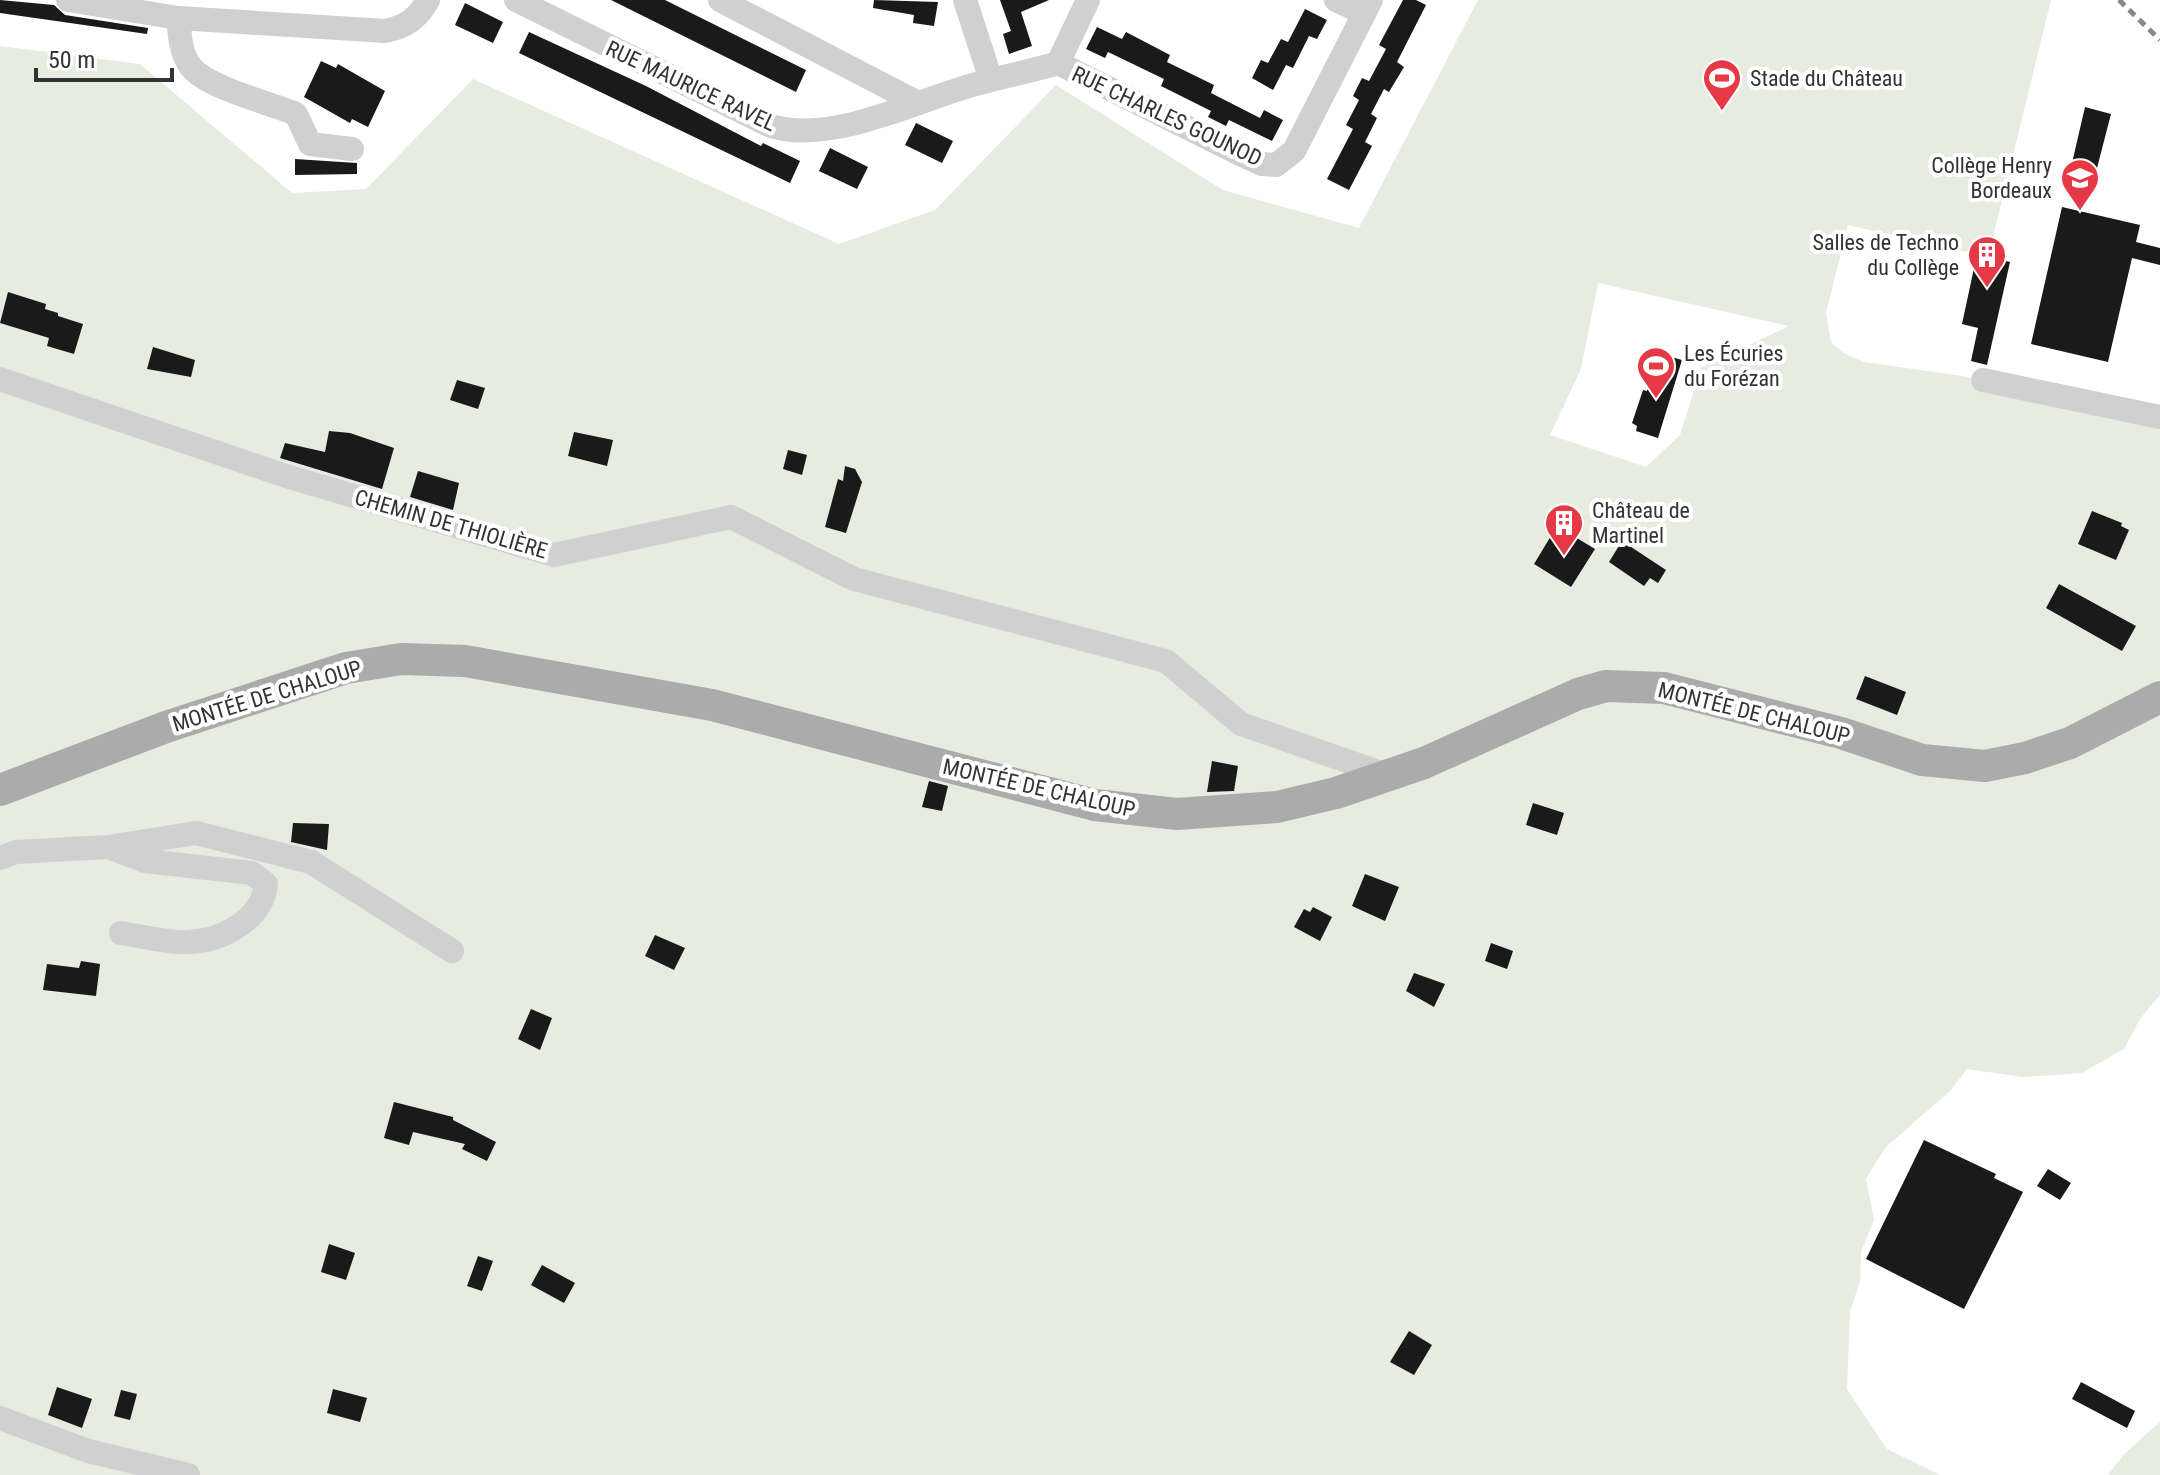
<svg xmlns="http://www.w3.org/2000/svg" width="2160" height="1475" viewBox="0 0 2160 1475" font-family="'Roboto Condensed',sans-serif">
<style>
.green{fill:#e6ecdf;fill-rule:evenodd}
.building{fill:#1a1a1a}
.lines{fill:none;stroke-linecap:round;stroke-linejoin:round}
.minor{stroke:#d0d0d0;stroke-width:24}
.major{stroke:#ababab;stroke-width:32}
.rail{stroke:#888;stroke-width:5;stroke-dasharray:8 6;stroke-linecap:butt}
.labels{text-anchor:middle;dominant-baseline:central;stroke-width:8;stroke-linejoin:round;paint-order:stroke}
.poi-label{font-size:22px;fill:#333;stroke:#fff;text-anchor:start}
.street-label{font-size:22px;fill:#333;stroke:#fff}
</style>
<rect width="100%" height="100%" fill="#fff"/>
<path class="green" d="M 1478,0 L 2051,0 L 1988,257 L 1848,225 L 1826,313 L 1831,342 L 1845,354 L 1864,362 L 1963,376 L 2160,423 L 2160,995 L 2140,1019 L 2124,1049 L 2082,1073 L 2023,1077 L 1967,1069 L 1950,1091 L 1885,1148 L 1866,1179 L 1874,1220 L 1861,1252 L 1860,1282 L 1850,1311 L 1847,1389 L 1887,1449 L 1940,1475 L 0,1475 L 0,46 L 140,64 L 292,193 L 366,189 L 473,79 L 839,244 L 935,210 L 1056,85 L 1223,190 L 1359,228 ZM 1598,283 L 1789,326 L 1701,368 L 1680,435 L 1646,467 L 1550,435 L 1581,369 Z
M 2160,1422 L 2160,1475 L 2108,1475 L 2124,1454 Z"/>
<path class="building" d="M 0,0 L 54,5 L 65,15 L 148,28 L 147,34 L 0,13 Z
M 611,0 L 665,0 L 806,70 L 796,92 Z
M 874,0 L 938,2 L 934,26 L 913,23 L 914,15 L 873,8 Z
M 1000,0 L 1049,0 L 1021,12 L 1032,46 L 1009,54 L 1003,34 L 1011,31 Z
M 1403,0 L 1416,0 L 1426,5 L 1397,62 L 1404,67 L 1389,92 L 1384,89 L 1371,114 L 1377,118 L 1365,142 L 1372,146 L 1349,190 L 1327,179 L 1353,129 L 1346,125 L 1359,100 L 1353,96 L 1362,78 L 1369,81 L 1386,49 L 1379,45 Z
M 465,3 L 503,22 L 493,43 L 455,25 Z
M 1305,9 L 1327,20 L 1317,39 L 1309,36 L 1293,68 L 1286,65 L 1273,90 L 1252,78 L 1261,60 L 1268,63 L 1281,39 L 1288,42 Z
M 1097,27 L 1122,39 L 1126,32 L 1170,55 L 1167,62 L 1214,85 L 1211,93 L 1260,118 L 1264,110 L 1283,120 L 1272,141 L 1229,120 L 1226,126 L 1208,117 L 1211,111 L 1161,86 L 1164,79 L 1108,52 L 1105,58 L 1086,49 Z
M 529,32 L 646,86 L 761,146 L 763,143 L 800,161 L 790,183 L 519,53 Z
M 321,61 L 336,68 L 338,64 L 385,91 L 368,127 L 352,119 L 350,123 L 304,97 Z
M 2085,107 L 2111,114 L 2097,168 L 2072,163 Z
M 916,123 L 953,141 L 942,163 L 905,145 Z
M 830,148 L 868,167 L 857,189 L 819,171 Z
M 295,159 L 357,163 L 357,174 L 295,175 Z
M 2062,207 L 2140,225 L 2136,242 L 2160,248 L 2160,265 L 2132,258 L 2108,362 L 2031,344 Z
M 1977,254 L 2010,262 L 1987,365 L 1971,361 L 1978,328 L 1962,324 Z
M 8,292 L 46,304 L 45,309 L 58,313 L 58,316 L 83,324 L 74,354 L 47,346 L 49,338 L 0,323 Z
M 153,347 L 195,360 L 191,377 L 147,369 Z
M 1657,353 L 1682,360 L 1658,438 L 1636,431 L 1637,426 L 1632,423 L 1643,390 L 1647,391 Z
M 457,380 L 485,388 L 478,409 L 450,400 Z
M 329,431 L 350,433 L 394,448 L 382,489 L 280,458 L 285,443 L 325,452 Z
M 574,432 L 613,440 L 607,466 L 568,456 Z
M 788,450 L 807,455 L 802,475 L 783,469 Z
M 845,466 L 855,469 L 862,482 L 846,533 L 825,527 L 838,479 L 843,481 Z
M 418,471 L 459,483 L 453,510 L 410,497 Z
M 2092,511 L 2122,523 L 2121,526 L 2129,530 L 2116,560 L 2078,544 Z
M 1557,526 L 1595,549 L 1571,587 L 1534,564 Z
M 1622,541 L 1666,570 L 1658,583 L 1650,578 L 1644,586 L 1609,562 Z
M 2059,584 L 2136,626 L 2122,651 L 2046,608 Z
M 1865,676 L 1906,692 L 1897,715 L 1856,699 Z
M 1212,761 L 1238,766 L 1234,791 L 1207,792 Z
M 929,781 L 948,786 L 942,811 L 922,807 Z
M 1533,803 L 1564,813 L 1557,835 L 1526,825 Z
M 293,823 L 329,824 L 327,850 L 291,842 Z
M 1365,874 L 1399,887 L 1385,921 L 1352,906 Z
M 1313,907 L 1332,917 L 1320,941 L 1294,927 L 1304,909 L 1310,912 Z
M 655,935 L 685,948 L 674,970 L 645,956 Z
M 1491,943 L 1513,951 L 1507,969 L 1485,961 Z
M 81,961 L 100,964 L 96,996 L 43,990 L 47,964 L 79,968 Z
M 1414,973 L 1445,984 L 1434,1007 L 1406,991 Z
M 531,1009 L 552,1018 L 540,1050 L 518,1039 Z
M 394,1102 L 453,1117 L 453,1120 L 496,1142 L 487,1161 L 462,1149 L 465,1144 L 413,1132 L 409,1145 L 384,1138 Z
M 1924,1140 L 1996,1174 L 1994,1178 L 2023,1192 L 1964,1309 L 1866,1259 Z
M 2048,1169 L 2071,1183 L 2060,1200 L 2037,1186 Z
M 329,1244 L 355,1253 L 346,1280 L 321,1272 Z
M 478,1256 L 493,1261 L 482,1291 L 467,1286 Z
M 542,1265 L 575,1283 L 564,1303 L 531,1285 Z
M 1409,1331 L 1432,1345 L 1414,1375 L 1390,1362 Z
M 2081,1382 L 2135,1411 L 2127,1428 L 2072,1399 Z
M 57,1387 L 92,1399 L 82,1428 L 48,1415 Z
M 333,1389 L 367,1398 L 360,1422 L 327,1413 Z
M 121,1390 L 137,1394 L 130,1420 L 114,1416 Z"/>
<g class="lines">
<path class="minor" d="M 68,0 L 178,18 L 385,31 C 405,27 418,19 428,0
M 516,0 L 771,126 C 833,145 918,99 980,83 C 1005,76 1032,71 1058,63
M 720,0 L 916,102
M 965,0 L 991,80
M 1336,0 L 1364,13
M 178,18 C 180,35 180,53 191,67 C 208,88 270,103 296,114 L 310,144 L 352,149
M 1058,63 L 1236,152 L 1262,164 L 1276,165 L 1294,151 L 1371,0
M 1058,63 L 1088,0
M 0,379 L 286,476 L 554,555 L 731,517 L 854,579 L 1166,661 L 1241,724 L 1387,775
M 1983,380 L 2160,417
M 111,848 L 145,861 L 252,873 L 266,884 C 262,921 219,943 183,942 C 163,942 141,936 121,933
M 0,858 L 16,852 L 108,847 L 196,833 L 311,862 L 452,951
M 0,1418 L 88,1451 L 188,1475"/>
<path class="major" d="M 0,790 L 166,727 L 346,668 L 401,659 L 465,661 L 712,705 L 1095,805 L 1177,814 L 1277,807 L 1336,793 L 1424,763 L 1578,694 L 1606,686 L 1664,688 L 1841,733 L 1922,760 L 1985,766 L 2025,758 L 2070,743 L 2160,697"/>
<path class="rail" d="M 2119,0 L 2160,40"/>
</g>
<defs>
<symbol id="stadium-pin" viewBox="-11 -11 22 30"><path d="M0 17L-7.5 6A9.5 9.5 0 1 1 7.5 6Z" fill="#e63946" stroke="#fff"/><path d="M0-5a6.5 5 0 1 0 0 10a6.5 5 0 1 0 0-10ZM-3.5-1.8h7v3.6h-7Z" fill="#fff"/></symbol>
<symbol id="school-pin" viewBox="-11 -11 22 30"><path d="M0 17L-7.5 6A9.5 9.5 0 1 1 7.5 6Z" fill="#e63946" stroke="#fff"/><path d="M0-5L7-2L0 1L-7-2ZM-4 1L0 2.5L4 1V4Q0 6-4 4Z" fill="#fff"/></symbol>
<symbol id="building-pin" viewBox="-11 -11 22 30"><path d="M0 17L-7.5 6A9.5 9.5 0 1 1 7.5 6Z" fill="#e63946" stroke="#fff"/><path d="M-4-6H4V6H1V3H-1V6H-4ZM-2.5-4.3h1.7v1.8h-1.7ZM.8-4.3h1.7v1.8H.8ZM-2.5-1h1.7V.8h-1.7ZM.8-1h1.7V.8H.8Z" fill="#fff"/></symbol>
</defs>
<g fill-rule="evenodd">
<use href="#stadium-pin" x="1700" y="56" width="44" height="60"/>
<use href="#school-pin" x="2058" y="156" width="44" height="60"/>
<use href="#building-pin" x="1965" y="233" width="44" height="60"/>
<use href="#stadium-pin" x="1634" y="344" width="44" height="60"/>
<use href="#building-pin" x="1542" y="501" width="44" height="60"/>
</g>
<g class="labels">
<g class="poi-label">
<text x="1750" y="78">Stade du Château</text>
<text x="2052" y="165" text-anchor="end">Collège Henry<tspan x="2052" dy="25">Bordeaux</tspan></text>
<text x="1959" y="242" text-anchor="end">Salles de Techno<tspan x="1959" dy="25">du Collège</tspan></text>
<text x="1684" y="353">Les Écuries<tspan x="1684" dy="25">du Forézan</tspan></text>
<text x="1592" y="510">Château de<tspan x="1592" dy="25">Martinel</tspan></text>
</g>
<g class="street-label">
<text transform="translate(691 86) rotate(25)">RUE MAURICE RAVEL</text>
<text transform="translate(1167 116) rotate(25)">RUE CHARLES GOUNOD</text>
<text transform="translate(451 524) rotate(16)">CHEMIN DE THIOLIÈRE</text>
<text transform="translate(267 696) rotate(-17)">MONTÉE DE CHALOUP</text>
<text transform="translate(1754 713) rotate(14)">MONTÉE DE CHALOUP</text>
<text transform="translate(1039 788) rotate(13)">MONTÉE DE CHALOUP</text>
</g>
</g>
<path d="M36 68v12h136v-12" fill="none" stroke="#333333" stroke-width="4"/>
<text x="48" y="68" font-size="24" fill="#333333" stroke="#ffffff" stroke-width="6" paint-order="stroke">50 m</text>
</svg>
